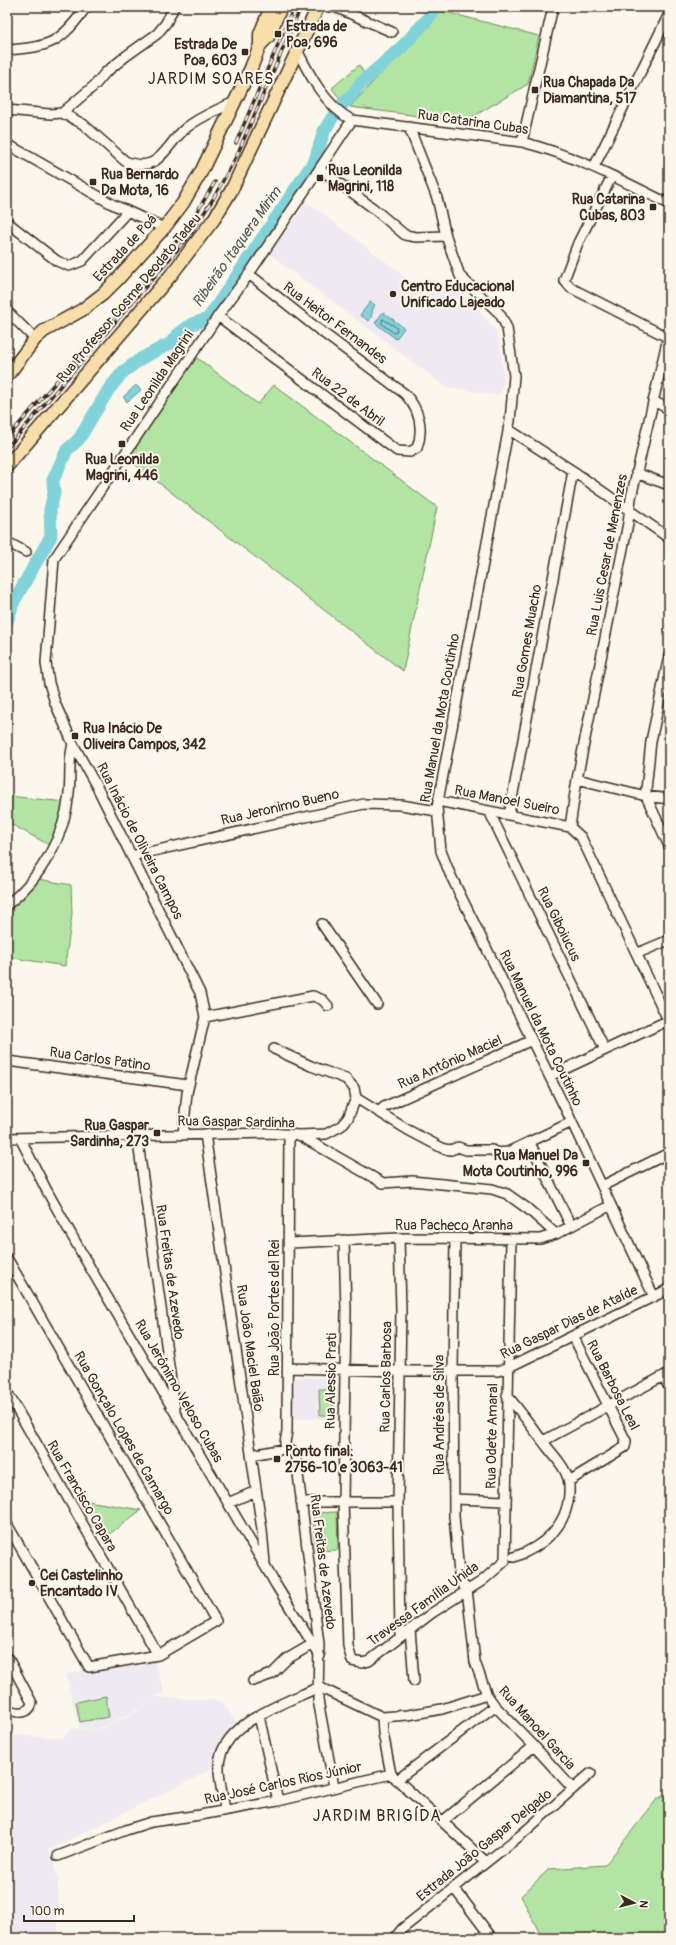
<svg xmlns="http://www.w3.org/2000/svg" width="676" height="1945" viewBox="0 0 676 1945" font-family="Pangolin,sans-serif">
<style>
.built{fill:#efeaf1}
.green{fill:#b2e4a4;stroke:#768761}
.water{fill:#81d2d9;stroke:#658f8e}
.lines{fill:none;stroke-linecap:round;stroke-linejoin:round}
.shore{stroke:#576d69;stroke-width:1}
.river{stroke:#81d2d9;stroke-width:13}
.minor-casing{stroke:#3b2a1e;stroke-width:12}
.major-casing{stroke:#3b2a1e;stroke-width:15}
.minor{stroke:#fbf7ec;stroke-width:9}
.major{stroke:#f8deab;stroke-width:12}
.rail-casing{stroke:#3b2a1e;stroke-width:3.5}
.rail{stroke:#fbf7ec;stroke-width:2;stroke-dasharray:6;stroke-linecap:butt}
.poi-dot{fill:#3b2a1e;stroke:#fbf7ec;stroke-width:1.5}
.labels{text-anchor:middle;dominant-baseline:central;stroke-width:4;stroke-linejoin:round;paint-order:stroke}
.poi-label{font-size:14px;font-weight:bold;fill:#3b2a1e;stroke:#fbf7ec;text-anchor:start}
.street-label{font-size:14px;fill:#3b2a1e;stroke:#fbf7ec}
.water-label{font-size:15px;font-style:italic;fill:#505c56;stroke:#fbf7ec}
.quarter-label{font-size:16px;letter-spacing:1px;fill:#3b2a1e;stroke:#fbf7ec}
</style>
<rect width="100%" height="100%" fill="#fbf7ec"/>
<filter id="ink" filterUnits="userSpaceOnUse"><feTurbulence type="fractalNoise" baseFrequency=".025" numOctaves="2"/><feDisplacementMap in="SourceGraphic" scale="8" xChannelSelector="R" yChannelSelector="G"/><feConvolveMatrix kernelMatrix="1 2 1 2 8 2 1 2 1" color-interpolation-filters="sRGB"/></filter>
<g filter="url(#ink)">
<path class="built" d="M 307,202 L 411,281 L 454,284 L 494,328 L 499,341 L 504,380 L 502,390 L 498,395 L 446,387 L 269,254 Z
M 292,1377 L 338,1377 L 338,1419 L 291,1419 Z
M 154,1659 L 164,1691 L 156,1697 L 222,1701 L 236,1722 L 226,1735 L 218,1753 L 214,1768 L 49,1850 L 54,1861 L 58,1881 L 58,1936 L 7,1938 L 7,1735 L 62,1738 L 73,1728 L 96,1731 L 136,1712 L 153,1699 L 135,1711 L 96,1730 L 79,1728 L 66,1674 Z"/>
<path class="green" d="M 438,10 L 539,36 L 528,84 L 464,122 L 350,107 Z
M 359,65 L 364,73 L 341,101 L 332,88 Z
M 196,357 L 258,404 L 274,385 L 437,507 L 403,671 L 128,459 Z
M 8,796 L 66,802 L 51,846 L 7,822 Z
M 38,879 L 71,885 L 72,914 L 65,966 L 7,957 L 7,910 L 21,900 Z
M 319,1389 L 333,1389 L 333,1415 L 320,1415 Z
M 82,1500 L 141,1510 L 103,1539 Z
M 337,1512 L 338,1550 L 315,1551 L 313,1513 Z
M 106,1696 L 109,1717 L 80,1722 L 76,1702 Z
M 669,1793 L 669,1938 L 546,1938 L 540,1934 L 521,1896 L 549,1869 L 605,1865 L 657,1799 Z"/>
<path class="water" d="M 370,302 L 375,305 C 371,311 373,316 369,321 L 360,315 Z
M 383,312 L 404,328 L 396,339 L 375,323 Z
M 136,385 L 141,390 L 127,402 L 123,397 Z"/>
<g class="lines">
<path class="shore" d="M 383,319 L 397,328 L 396,332 L 394,333 L 382,324 Z"/>
<path class="river" d="M 7,622 L 13,603 L 51,536 L 50,510 L 54,493 L 53,480 L 67,450 L 79,439 L 109,389 L 123,372 L 142,358 L 171,343 L 177,335 L 192,324 L 208,319 L 315,160 L 324,131 L 339,107 L 350,98 L 360,84 L 402,47 L 427,20 L 435,7"/>
<defs>
<path id="minor" d="M 335,7 L 392,32
M 7,50 C 50,47 61,43 86,7
M 297,50 C 309,74 326,107 352,120 L 522,142 C 574,155 621,180 669,204
M 7,110 L 50,114 L 62,113 L 95,85 L 105,73 L 126,56 L 157,34 L 166,23 L 174,7
M 62,113 L 83,124 L 125,161 C 160,175 164,146 186,128 C 200,117 218,109 235,102
M 409,127 L 437,198 L 446,236 L 460,276 L 500,314 L 507,328 L 514,376 L 510,421 L 437,807 L 441,851 L 450,874 L 569,1116 L 654,1297
M 522,142 L 553,7
M 7,144 L 112,204 L 164,228
M 594,167 L 669,14
M 320,169 L 373,208 L 405,235 L 416,237 L 446,236
M 612,176 L 578,243 L 564,280 L 571,288 L 669,338
M 7,222 L 57,261 L 69,266 L 82,261 L 127,212
M 7,311 L 35,339
M 218,316 L 397,451 L 410,452 L 417,448 C 424,428 419,409 405,394 L 318,329 L 249,274
M 668,337 L 631,498 L 628,523 L 577,779 L 570,827 L 581,837 L 668,1020
M 653,401 L 669,409
M 508,429 L 573,471 L 669,538
M 636,473 L 669,485
M 7,542 L 26,552
M 669,656 L 651,741 L 646,790 L 646,796 L 669,846
M 577,779 L 646,796 L 669,799
M 438,801 L 570,827
M 489,811 L 605,1050
M 509,815 L 573,471
M 131,856 L 364,804 L 401,805 L 437,811
M 7,905 C 41,878 65,836 69,793 C 71,777 68,760 73,744
M 322,924 L 377,1004
M 638,953 L 669,940
M 205,1017 L 313,996 L 323,1000 L 328,1006
M 274,1049 L 311,1066 L 346,1079 L 354,1088 L 356,1098 L 348,1118 L 341,1126 L 326,1134 L 300,1135
M 7,1061 L 188,1085
M 550,1076 L 669,1020
M 356,1098 L 408,1130 L 444,1149 L 451,1150 L 458,1147 L 466,1150 L 492,1150 L 496,1153 L 508,1152 L 572,1122
M 380,1111 L 384,1107 L 532,1040
M 205,1134 L 262,1530 L 265,1563
M 137,1135 L 175,1409
M 183,1135 L 187,1093 L 205,1017 L 200,993 L 98,789 L 73,744 L 55,703 L 49,683 L 46,663 L 54,559 L 218,316 L 249,274 L 352,120
M 7,1138 L 269,1133 L 299,1135 L 383,1183 L 412,1181 L 492,1189 L 507,1194 L 528,1209 L 556,1234
M 20,1138 L 47,1191 L 85,1259 L 276,1585 L 320,1656
M 530,1143 L 571,1226
M 602,1186 L 669,1153
M 399,1238 L 401,1309 L 398,1502 L 400,1637
M 455,1239 L 453,1371 L 454,1516 L 459,1574 L 462,1584 L 467,1589
M 344,1240 L 346,1310 L 343,1501 L 348,1646 L 352,1661 L 362,1663 L 369,1661 L 432,1613 L 482,1581 L 505,1561 L 511,1239
M 289,1243 L 399,1238 L 540,1239 L 556,1234 L 611,1205
M 7,1258 L 216,1621 L 158,1655 L 89,1667 L 7,1524
M 288,1368 L 400,1371 L 498,1371 L 507,1368 L 669,1289
M 663,1377 L 669,1387
M 7,1392 L 158,1655
M 507,1395 C 521,1412 534,1430 548,1448 C 555,1457 564,1466 567,1476 C 570,1482 569,1488 569,1494 C 567,1526 543,1547 514,1557
M 543,1441 L 669,1373
M 284,1449 L 287,1431 L 289,1134
M 251,1455 L 284,1449 L 294,1452 L 296,1458 L 319,1644 L 318,1700 L 334,1787
M 569,1481 L 625,1447 L 626,1441 L 573,1336
M 454,1499 L 505,1501
M 301,1502 L 398,1502
M 228,1503 L 256,1491
M 467,1589 L 475,1662 L 487,1695 L 495,1706 L 534,1746 L 573,1789
M 410,1629 L 414,1681
M 7,1656 L 32,1703 C 28,1716 18,1712 7,1710
M 253,1681 L 272,1674 L 287,1659 L 311,1645
M 319,1687 L 382,1717 L 408,1715 L 442,1709 L 487,1695
M 259,1716 L 278,1801
M 382,1717 L 383,1733 L 391,1774 L 486,1862
M 397,1780 L 495,1706
M 225,1810 C 223,1796 219,1782 219,1768 C 218,1723 286,1703 319,1687
M 443,1821 L 534,1746
M 58,1856 L 126,1830 L 151,1822 L 200,1815 L 278,1801 L 391,1774
M 454,1888 L 492,1938
M 395,1938 L 402,1929 L 522,1834 L 591,1773"/>
<path id="major" d="M 260,45 L 268,37 L 281,7
M 7,376 L 35,339 L 44,331 L 82,310 L 103,294 L 117,280 L 164,228 L 183,203 L 201,172 L 251,68 L 260,45 L 260,34 L 271,7
M 7,466 L 171,275 L 214,219 L 231,191 L 318,7"/>
</defs>
<use href="#minor" class="minor-casing"/>
<use href="#major" class="major-casing"/>
<use href="#minor" class="minor"/>
<use href="#major" class="major"/>
<defs>
<path id="rail" d="M 236,143 L 294,7
M 7,438 L 160,263 L 191,222 L 215,182
M 7,448 L 190,235 L 213,199 L 237,155 L 301,7"/>
</defs>
<use href="#rail" class="rail-casing"/>
<use href="#rail" class="rail"/>
</g>
</g>
<g class="poi-dot">
<rect x="274" y="30" width="8" height="8" rx="2"/>
<rect x="241" y="48" width="8" height="8" rx="2"/>
<rect x="531" y="86" width="8" height="8" rx="2"/>
<rect x="316" y="174" width="8" height="8" rx="2"/>
<rect x="89" y="178" width="8" height="8" rx="2"/>
<rect x="649" y="203" width="8" height="8" rx="2"/>
<circle cx="393" cy="294" r="4"/>
<rect x="118" y="440" width="8" height="8" rx="2"/>
<rect x="71" y="732" width="8" height="8" rx="2"/>
<rect x="153" y="1129" width="8" height="8" rx="2"/>
<rect x="582" y="1159" width="8" height="8" rx="2"/>
<rect x="273" y="1455" width="8" height="8" rx="2"/>
<circle cx="32" cy="1583" r="4"/>
</g>
<g class="labels">
<g class="poi-label">
<text x="286" y="26">Estrada de<tspan x="286" dy="16">Poa, 696</tspan></text>
<text x="237" y="44" text-anchor="end">Estrada De<tspan x="237" dy="16">Poa, 603</tspan></text>
<text x="543" y="82">Rua Chapada Da<tspan x="543" dy="16">Diamantina, 517</tspan></text>
<text x="328" y="170">Rua Leonilda<tspan x="328" dy="16">Magrini, 118</tspan></text>
<text x="101" y="174">Rua Bernardo<tspan x="101" dy="16">Da Mota, 16</tspan></text>
<text x="645" y="199" text-anchor="end">Rua Catarina<tspan x="645" dy="16">Cubas, 803</tspan></text>
<text x="401" y="286">Centro Educacional<tspan x="401" dy="16">Unificado Lajeado</tspan></text>
<text x="122" y="459" text-anchor="middle">Rua Leonilda<tspan x="122" dy="16">Magrini, 446</tspan></text>
<text x="83" y="728">Rua Inácio De<tspan x="83" dy="16">Oliveira Campos, 342</tspan></text>
<text x="149" y="1125" text-anchor="end">Rua Gaspar<tspan x="149" dy="16">Sardinha, 273</tspan></text>
<text x="578" y="1155" text-anchor="end">Rua Manuel Da<tspan x="578" dy="16">Mota Coutinho, 996</tspan></text>
<text x="285" y="1451">Ponto final:<tspan x="285" dy="16">2756-10 e 3063-41</tspan></text>
<text x="40" y="1575">Cei Castelinho<tspan x="40" dy="16">Encantado IV</tspan></text>
</g>
<g class="street-label">
<text transform="translate(473 122) rotate(8)">Rua Catarina Cubas</text>
<text transform="translate(125 248) rotate(-47)">Estrada de Poá</text>
<text transform="translate(129 298) rotate(-50)">Rua Professor Cosme Deodato Tadeu</text>
<text transform="translate(335 323) rotate(37)">Rua Heitor Fernandes</text>
<text transform="translate(157 381) rotate(-56)">Rua Leonilda Magrini</text>
<text transform="translate(348 397) rotate(37)">Rua 22 de Abril</text>
<text transform="translate(607 555) rotate(-79)">Rua Luis Cesar de Menenzes</text>
<text transform="translate(527 641) rotate(-80)">Rua Gomes Muacho</text>
<text transform="translate(440 718) rotate(-80)">Rua Manuel da Mota Coutinho</text>
<text transform="translate(507 800) rotate(11)">Rua Manoel Sueiro</text>
<text transform="translate(280 807) rotate(-13)">Rua Jeronimo Bueno</text>
<text transform="translate(140 841) rotate(63)">Rua Inácio de Oliveira Campos</text>
<text transform="translate(559 924) rotate(64)">Rua Giboiucus</text>
<text transform="translate(541 1028) rotate(64)">Rua Manuel da Mota Coutinho</text>
<text transform="translate(100 1059) rotate(8)">Rua Carlos Patino</text>
<text transform="translate(450 1062) rotate(-24)">Rua Antônio Maciel</text>
<text transform="translate(236 1122) rotate(1)">Rua Gaspar Sardinha</text>
<text x="454" y="1225">Rua Pacheco Aranha</text>
<text transform="translate(170 1272) rotate(82)">Rua Freitas de Azevedo</text>
<text transform="translate(274 1308) rotate(-90)">Rua João Portes del Rei</text>
<text transform="translate(569 1322) rotate(-26)">Rua Gaspar Dias de Ataíde</text>
<text transform="translate(250 1348) rotate(82)">Rua João Maciel Baião</text>
<text transform="translate(386 1377) rotate(-89)">Rua Carlos Barbosa</text>
<text transform="translate(331 1381) rotate(-89)">Rua Alessio Prati</text>
<text transform="translate(613 1385) rotate(63)">Rua Barbosa Leal</text>
<text transform="translate(179 1391) rotate(60)">Rua Jerônimo Veloso Cubas</text>
<text transform="translate(439 1415) rotate(-90)">Rua Andréas de Silva</text>
<text transform="translate(124 1433) rotate(60)">Rua Gonçalo Lopes de Camargo</text>
<text transform="translate(492 1436) rotate(-89)">Rua Odete Amaral</text>
<text transform="translate(82 1496) rotate(60)">Rua Francisco Capara</text>
<text transform="translate(323 1562) rotate(83)">Rua Freitas de Azevedo</text>
<text transform="translate(423 1604) rotate(-36)">Travessa Família Unida</text>
<text transform="translate(537 1728) rotate(48)">Rua Manoel Garcia</text>
<text transform="translate(283 1783) rotate(-12)">Rua José Carlos Rios Júnior</text>
<text transform="translate(484 1845) rotate(-39)">Estrada João Gaspar Delgado</text>
</g>
<g class="water-label">
<text transform="translate(237 247) rotate(-55)">Ribeirão Itaquera Mirim</text>
</g>
<g class="quarter-label">
<text x="211" y="79">JARDIM SOARES</text>
<text x="377" y="1816">JARDIM BRIGÍDA</text>
</g>
</g>
<rect width="676" height="1945" fill="none" stroke="#fbf7ec" stroke-width="24"/>
<rect x="12" y="12" width="652" height="1921" fill="none" stroke="#3b2a1e" stroke-width="1.5" filter="url(#ink)"/>
<g transform="translate(634 1903) rotate(97)" stroke="#fbf7ec" stroke-width="3" paint-order="stroke">
<path d="M0-3L7 15L0 10L-7 15Z" fill="#3b2a1e"/>
<text y="-6" font-size="11" font-weight="bold" text-anchor="middle" fill="#3b2a1e">N</text>
</g>
<path d="M24 1915v6h110v-6" fill="none" stroke="#3b2a1e" stroke-width="2"/>
<text x="30" y="1915" font-size="12" fill="#3b2a1e" stroke="#fbf7ec" stroke-width="3" paint-order="stroke">100 m</text>
</svg>
